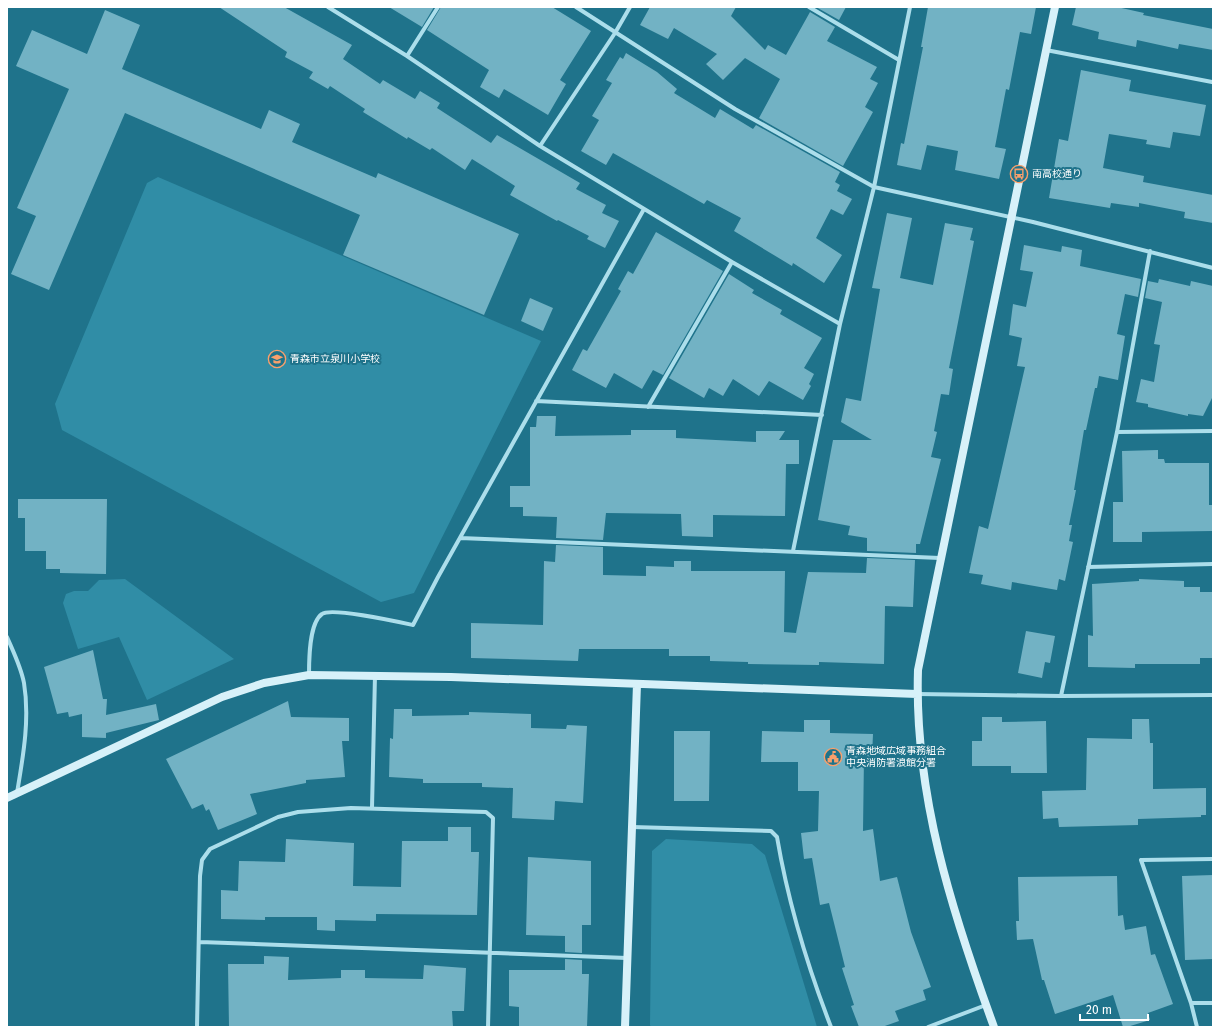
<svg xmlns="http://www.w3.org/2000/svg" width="1220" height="1034" viewBox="0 0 1220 1034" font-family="'Fira Sans','Noto Sans JP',sans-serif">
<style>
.green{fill:#308da6}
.building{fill:#72b2c4}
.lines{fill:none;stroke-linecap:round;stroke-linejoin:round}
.street{stroke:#acdeeb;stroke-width:4}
.secondary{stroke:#d7f1f9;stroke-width:8}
.labels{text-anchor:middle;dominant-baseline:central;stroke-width:4;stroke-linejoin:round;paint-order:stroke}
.poi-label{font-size:10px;fill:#fff;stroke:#1f738b;text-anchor:start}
</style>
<rect width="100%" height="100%" fill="#1f738b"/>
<path class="green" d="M 158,177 L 541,341 L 414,593 L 381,602 L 62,430 L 55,404 L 147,183 Z
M 125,579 L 234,659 L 147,700 L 119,637 L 78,649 L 63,603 L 66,594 L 74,591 L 88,591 L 99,580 Z
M 666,839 L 752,844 L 765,855 L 817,1027 L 651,1027 L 650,1025 L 652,851 Z"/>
<path class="building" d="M 219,7 L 284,7 L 352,45 L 343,59 L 380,84 L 383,80 L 415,99 L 420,91 L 440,103 L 437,108 L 491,143 L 497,135 L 580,183 L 576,189 L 606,205 L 602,213 L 619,221 L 605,248 L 587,239 L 589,236 L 558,220 L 557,221 L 510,195 L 515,186 L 472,159 L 465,170 L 432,148 L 430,150 L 408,137 L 407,139 L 363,112 L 365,109 L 330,86 L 328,89 L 309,78 L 313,72 L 285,57 L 287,52 Z
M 389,7 L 434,7 L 422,27 Z
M 441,7 L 552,7 L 591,31 L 560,80 L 566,84 L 548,115 L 504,89 L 499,98 L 480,87 L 489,70 L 427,30 Z
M 650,7 L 736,7 L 731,16 L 765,50 L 768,45 L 786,55 L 810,12 L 835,27 L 827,41 L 877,67 L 870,79 L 878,83 L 865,107 L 873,112 L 843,166 L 759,118 L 780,79 L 745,58 L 723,80 L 706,64 L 717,54 L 674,28 L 668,39 L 640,25 Z
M 816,7 L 846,7 L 839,20 Z
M 928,7 L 1036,7 L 1031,34 L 1020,32 L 1009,90 L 1006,89 L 995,147 L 1006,149 L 999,179 L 955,170 L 958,151 L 927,145 L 921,170 L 897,165 L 901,143 L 904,144 L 923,47 L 921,47 Z
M 1076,7 L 1117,7 L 1144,13 L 1143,15 L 1213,29 L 1213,50 L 1179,44 L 1178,49 L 1137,40 L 1136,47 L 1098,39 L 1099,32 L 1072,25 Z
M 105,10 L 140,25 L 122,69 L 261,129 L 269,110 L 300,124 L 292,142 L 376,178 L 378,173 L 519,234 L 484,315 L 343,255 L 360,215 L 125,113 L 49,290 L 11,274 L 36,216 L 17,208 L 69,89 L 16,66 L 32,30 L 87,54 Z
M 626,53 L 657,72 L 677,89 L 674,93 L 715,118 L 720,109 L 753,129 L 756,125 L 840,172 L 835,182 L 840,185 L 837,191 L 852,199 L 843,215 L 831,209 L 816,238 L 842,255 L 824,283 L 793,263 L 792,266 L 734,231 L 741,218 L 707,200 L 704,204 L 613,153 L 606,165 L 581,151 L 599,120 L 592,116 L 612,83 L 606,80 L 620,57 L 623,59 Z
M 1081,70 L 1131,80 L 1129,91 L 1206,105 L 1200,136 L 1173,132 L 1170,148 L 1146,144 L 1147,140 L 1109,134 L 1103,168 L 1144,176 L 1143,182 L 1213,195 L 1213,223 L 1184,218 L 1185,212 L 1139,203 L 1139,207 L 1111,203 L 1110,208 L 1049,198 L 1059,139 L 1068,141 Z
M 887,213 L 912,218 L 900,278 L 933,285 L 945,223 L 973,228 L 970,240 L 974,241 L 949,368 L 953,369 L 949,395 L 941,394 L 934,431 L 937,432 L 931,457 L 941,459 L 920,544 L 916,544 L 916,553 L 867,551 L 867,538 L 848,535 L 850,526 L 818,520 L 833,440 L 872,440 L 841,422 L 846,398 L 861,401 L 880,289 L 872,288 Z
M 656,232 L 723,271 L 663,375 L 653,370 L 642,389 L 614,373 L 606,388 L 572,370 L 583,349 L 587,351 L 621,291 L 618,289 L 628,271 L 633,274 Z
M 1024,245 L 1061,252 L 1062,246 L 1082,250 L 1080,266 L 1141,279 L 1138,297 L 1125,294 L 1117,334 L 1125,336 L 1118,380 L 1099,376 L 1097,388 L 1095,388 L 1086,430 L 1084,430 L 1074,490 L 1076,490 L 1069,525 L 1072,525 L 1069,541 L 1073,542 L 1065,581 L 1059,579 L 1057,590 L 1012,582 L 1011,590 L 981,584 L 983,575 L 969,573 L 979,526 L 988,529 L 1025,367 L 1017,366 L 1022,338 L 1009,335 L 1013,304 L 1026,307 L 1033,272 L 1020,270 Z
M 729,274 L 754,290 L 752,293 L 782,310 L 780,314 L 822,338 L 804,368 L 814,374 L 809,384 L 811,386 L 803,400 L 769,381 L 759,396 L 733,379 L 723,396 L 709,388 L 704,398 L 669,378 Z
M 1159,279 L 1190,286 L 1191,281 L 1213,286 L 1213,396 L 1203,416 L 1188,414 L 1188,416 L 1148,407 L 1148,404 L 1136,402 L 1141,379 L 1154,382 L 1160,345 L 1154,344 L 1162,302 L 1145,298 L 1148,281 L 1158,283 Z
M 530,298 L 553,308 L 543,331 L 521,321 Z
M 537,416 L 556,416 L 555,436 L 631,435 L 631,430 L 676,430 L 676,438 L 756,442 L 756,431 L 785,431 L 779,440 L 799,440 L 799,464 L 786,464 L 785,516 L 713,515 L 713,537 L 682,536 L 681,514 L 606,513 L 603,540 L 556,538 L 557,517 L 523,516 L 523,507 L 510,507 L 510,486 L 530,486 L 530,427 L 536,427 Z
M 1158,450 L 1158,459 L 1164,459 L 1165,463 L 1209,463 L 1209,505 L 1213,505 L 1213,531 L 1142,532 L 1142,542 L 1113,542 L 1113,502 L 1123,502 L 1122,451 Z
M 18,499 L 107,499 L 106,574 L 60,573 L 60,569 L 46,569 L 46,551 L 25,551 L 25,518 L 18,518 Z
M 556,545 L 603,547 L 603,575 L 646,576 L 646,566 L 674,567 L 674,561 L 691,561 L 691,571 L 785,571 L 784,632 L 796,633 L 808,572 L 866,573 L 867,558 L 915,560 L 913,607 L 885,606 L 884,664 L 819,662 L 819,665 L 748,664 L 748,662 L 710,661 L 710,656 L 669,656 L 669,649 L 579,649 L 578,661 L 471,658 L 471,623 L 543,625 L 544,561 L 555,562 Z
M 1139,579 L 1184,581 L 1184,587 L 1200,587 L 1200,592 L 1213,592 L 1213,658 L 1200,658 L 1200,664 L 1135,664 L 1135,668 L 1088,667 L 1088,635 L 1093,636 L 1092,584 L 1139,581 Z
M 1026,631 L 1055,636 L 1050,663 L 1045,662 L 1042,678 L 1018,673 Z
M 93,650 L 103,699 L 107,699 L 106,715 L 156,704 L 159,720 L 106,733 L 106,738 L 82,737 L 82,714 L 69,717 L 68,712 L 57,714 L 44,667 Z
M 288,701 L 291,717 L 349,718 L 349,741 L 342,741 L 345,777 L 306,780 L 306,783 L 250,794 L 257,814 L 218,830 L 209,809 L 206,811 L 203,804 L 192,809 L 166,759 Z
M 394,709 L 412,709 L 412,716 L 469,715 L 469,712 L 531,714 L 531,728 L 566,729 L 567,725 L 587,726 L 583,803 L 555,801 L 554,820 L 512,818 L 513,788 L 482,787 L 482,783 L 423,783 L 423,779 L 389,777 L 390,738 L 393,739 Z
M 982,717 L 1002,717 L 1002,722 L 1046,721 L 1047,773 L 1011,773 L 1011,766 L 972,766 L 972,741 L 982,741 Z
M 1132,719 L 1149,719 L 1150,743 L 1153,743 L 1153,789 L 1206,788 L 1206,815 L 1201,815 L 1201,817 L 1138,819 L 1138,825 L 1059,827 L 1058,818 L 1043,819 L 1042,791 L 1086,790 L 1087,738 L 1132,739 Z
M 804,720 L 830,720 L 830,733 L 873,734 L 872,757 L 864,756 L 863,831 L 873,829 L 880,881 L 897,877 L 911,932 L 931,987 L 923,990 L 926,1000 L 895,1011 L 899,1021 L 882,1027 L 859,1027 L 851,1006 L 854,1005 L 842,968 L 845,967 L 829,903 L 820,905 L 812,858 L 804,859 L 801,833 L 818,831 L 819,791 L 798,791 L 798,762 L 761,762 L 762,731 L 804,732 Z
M 674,731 L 710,731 L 709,801 L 674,801 Z
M 448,827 L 471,827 L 471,852 L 479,852 L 477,915 L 376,914 L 376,921 L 335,920 L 335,931 L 317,930 L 317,917 L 265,917 L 265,920 L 221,919 L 221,890 L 238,891 L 239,861 L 285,862 L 286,839 L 354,843 L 353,886 L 401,887 L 402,841 L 448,841 Z
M 528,857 L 591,861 L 591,925 L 582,925 L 582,953 L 565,952 L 565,936 L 526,935 Z
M 1213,875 L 1213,959 L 1185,960 L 1182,876 Z
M 1117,876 L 1118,916 L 1123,915 L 1125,930 L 1146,926 L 1151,955 L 1155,954 L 1173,1004 L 1148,1013 L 1150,1020 L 1127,1027 L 1123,1027 L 1113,995 L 1055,1014 L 1044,980 L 1042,980 L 1033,939 L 1017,940 L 1016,921 L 1019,921 L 1018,877 Z
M 264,956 L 289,957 L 288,980 L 341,978 L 341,970 L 365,970 L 365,978 L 423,979 L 424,965 L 466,968 L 464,1011 L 452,1011 L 453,1027 L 229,1027 L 228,964 L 264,964 Z
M 565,959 L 582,960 L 582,974 L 589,974 L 587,1027 L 519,1027 L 519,1007 L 509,1006 L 509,970 L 565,970 Z"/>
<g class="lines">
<path class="street" d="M 328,7 L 407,56 L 540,146 L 732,262 L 840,324
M 576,7 L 735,109 L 874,187 L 1033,222 L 1213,268
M 809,7 L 899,60
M 1046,50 L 1212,82
M 407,56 L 438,7
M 540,146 L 615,33 L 630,7
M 536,401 L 822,415
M 648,407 L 732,262
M 1117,432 L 1213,431
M 460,538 L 940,558
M 793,551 L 840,324 L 874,187 L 910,7
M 1088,567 L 1213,564
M 7,637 C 13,651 21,667 24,683 C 30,719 23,757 17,793
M 309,675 C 309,660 309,623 322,614 C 331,607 399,622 413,625 L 438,577 L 644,209
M 917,694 L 1061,696 L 1213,695
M 1061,696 L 1117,432 L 1150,251
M 372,808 L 375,675
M 632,827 L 771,831 L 777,837 C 788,902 807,965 831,1027
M 200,942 L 627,958
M 1191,1003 L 1213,1003
M 197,1027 L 200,876 L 202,860 L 210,849 L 278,817 L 298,812 L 351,808 L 486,812 L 493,818 L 488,1027
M 928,1027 L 986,1005
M 1197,1027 L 1191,1003 L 1141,860 L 1213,859"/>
<path class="secondary" d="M 7,798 L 222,697 L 264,683 L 309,675 L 451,677 L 917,694
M 625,1027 L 637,684
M 994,1027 C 952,912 914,794 918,670 L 1055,7"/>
</g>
<defs>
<symbol id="bus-ring" viewBox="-11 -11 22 22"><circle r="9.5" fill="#1f738b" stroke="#f9a06c" stroke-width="1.5"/><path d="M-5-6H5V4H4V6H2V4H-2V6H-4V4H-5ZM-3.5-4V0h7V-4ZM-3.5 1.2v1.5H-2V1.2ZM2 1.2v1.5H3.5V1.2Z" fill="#f9a06c"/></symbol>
<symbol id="school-ring" viewBox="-11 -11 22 22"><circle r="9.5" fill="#1f738b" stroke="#f9a06c" stroke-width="1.5"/><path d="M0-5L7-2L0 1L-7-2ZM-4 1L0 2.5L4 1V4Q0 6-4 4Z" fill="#f9a06c"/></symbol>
<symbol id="civic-ring" viewBox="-11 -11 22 22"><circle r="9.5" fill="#1f738b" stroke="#f9a06c" stroke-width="1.5"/><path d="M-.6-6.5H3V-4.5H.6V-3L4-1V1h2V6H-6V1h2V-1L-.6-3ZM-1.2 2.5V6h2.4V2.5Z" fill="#f9a06c"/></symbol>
</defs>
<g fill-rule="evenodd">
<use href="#bus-ring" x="1009" y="164" width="20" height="20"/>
<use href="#school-ring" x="267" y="349" width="20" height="20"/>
<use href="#civic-ring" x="823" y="747" width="20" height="20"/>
</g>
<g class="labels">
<g class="poi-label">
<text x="1032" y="174">南高校通り</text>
<text x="290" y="359">青森市立泉川小学校</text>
<text x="846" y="751">青森地域広域事務組合<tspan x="846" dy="12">中央消防署浪館分署</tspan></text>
</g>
</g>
<rect width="1220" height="1034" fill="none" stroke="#ffffff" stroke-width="16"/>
<path d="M1080 1014v6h68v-6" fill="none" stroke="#ffffff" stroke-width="2"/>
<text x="1086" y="1014" font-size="12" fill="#ffffff" stroke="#1f738b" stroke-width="3" paint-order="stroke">20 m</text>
</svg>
